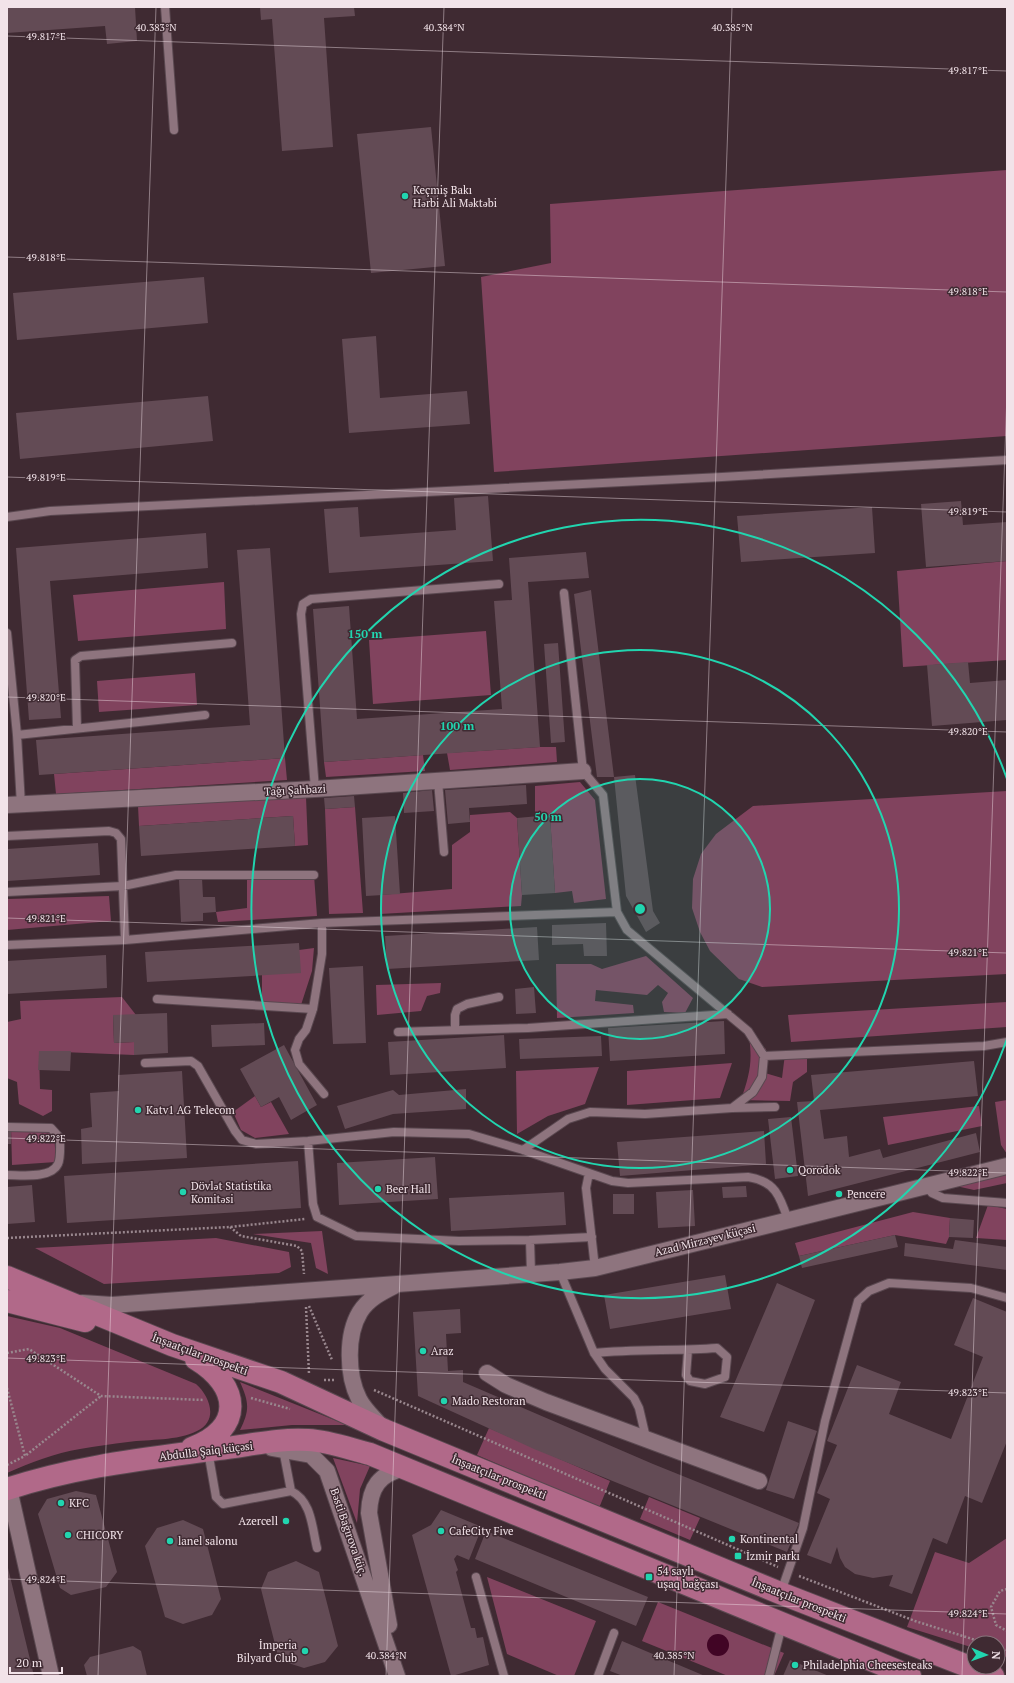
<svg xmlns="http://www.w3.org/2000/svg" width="1014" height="1683" viewBox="0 0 1014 1683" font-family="'PT Serif',serif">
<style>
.green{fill:#81435e}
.water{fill:#410525}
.building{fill:#634b55}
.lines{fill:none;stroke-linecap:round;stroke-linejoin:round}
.lane-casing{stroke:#5a4850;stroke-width:10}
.street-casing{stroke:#5a4850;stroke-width:18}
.primary-casing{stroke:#5a4850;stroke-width:24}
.path{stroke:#99878e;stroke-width:2.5;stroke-dasharray:2 2;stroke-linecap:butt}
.lane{stroke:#8e747e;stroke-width:8}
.street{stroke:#8e747e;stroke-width:16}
.primary{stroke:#b16989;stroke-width:22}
.ticks{fill:none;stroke:#f2e3e9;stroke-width:1;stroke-opacity:0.45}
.ring{fill:none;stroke:#21d5af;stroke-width:2}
.poi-dot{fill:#21d5af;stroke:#3f2a32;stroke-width:1.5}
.labels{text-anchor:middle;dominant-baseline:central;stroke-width:3;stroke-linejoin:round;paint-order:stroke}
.poi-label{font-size:11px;fill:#f2e3e9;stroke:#3f2a32;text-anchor:start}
.street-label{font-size:11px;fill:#f2e3e9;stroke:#3f2a32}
.ticks-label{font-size:10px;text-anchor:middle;fill:#f2e3e9;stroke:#3f2a32;stroke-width:3;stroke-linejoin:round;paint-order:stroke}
.centre{fill:#21d5af;stroke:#3f2a32;stroke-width:2}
.ring-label{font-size:12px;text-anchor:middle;font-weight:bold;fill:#21d5af;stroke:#3f2a32;stroke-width:3;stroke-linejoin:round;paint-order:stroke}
</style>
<rect width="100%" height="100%" fill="#3f2a32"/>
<path class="green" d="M 1007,170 L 1007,436 L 494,472 L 481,277 L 551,263 L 550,204 Z
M 1007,561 L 1007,660 L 903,667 L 897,571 Z
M 224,582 L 226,629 L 78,641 L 73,595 Z
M 486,631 L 491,695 L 373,704 L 369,640 Z
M 195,673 L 197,705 L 99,712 L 97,681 Z
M 540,747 L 556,747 L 557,762 L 450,770 L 447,753 Z
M 423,755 L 425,771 L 326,777 L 324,762 Z
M 285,758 L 287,780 L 56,794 L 54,774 Z
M 580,782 L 595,800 L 606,899 L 574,903 L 572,891 L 555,893 L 550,816 L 535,816 L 535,786 Z
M 1007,791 L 1007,974 L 762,987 L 739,979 L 710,951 L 700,932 L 692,908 L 693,879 L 701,854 L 716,834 L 753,806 Z
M 306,797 L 308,845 L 295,846 L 293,816 L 139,826 L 138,806 Z
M 355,807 L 363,913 L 329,914 L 325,809 Z
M 510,812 L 517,818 L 522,895 L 521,906 L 380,914 L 380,895 L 452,889 L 452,845 L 470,832 L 470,815 Z
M 314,875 L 317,916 L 218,922 L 216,912 L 247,908 L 247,879 Z
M 109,896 L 111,921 L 7,930 L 7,899 Z
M 314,948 L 312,971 L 301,1005 L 262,1002 L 262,975 L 299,950 Z
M 646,956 L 693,998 L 685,1013 L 664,1012 L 662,1002 L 668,993 L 658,985 L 647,995 L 596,990 L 595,1001 L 633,1005 L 634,1013 L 557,1018 L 556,964 L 591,964 L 602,969 Z
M 441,983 L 440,993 L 427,996 L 421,1011 L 377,1015 L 376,985 Z
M 122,997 L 136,1015 L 113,1016 L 114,1043 L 134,1042 L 134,1055 L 39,1051 L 40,1089 L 52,1090 L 52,1111 L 43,1116 L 19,1104 L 17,1082 L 7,1078 L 7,1022 L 21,1019 L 20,1001 Z
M 1007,1002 L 1007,1027 L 791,1042 L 788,1015 Z
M 749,1037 L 766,1049 L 765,1073 L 782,1078 L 785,1054 L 807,1056 L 807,1072 L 793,1082 L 790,1101 L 741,1100 C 749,1076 753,1063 749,1037 Z
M 732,1063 L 720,1098 L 627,1105 L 627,1071 Z
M 599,1067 L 585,1104 L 548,1116 L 517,1134 L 516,1071 Z
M 255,1096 L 261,1107 L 271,1102 L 289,1134 L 255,1138 L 241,1130 L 233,1112 Z
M 1007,1100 L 1007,1154 L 1001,1145 L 995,1102 Z
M 979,1106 L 982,1126 L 888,1145 L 883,1117 Z
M 11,1126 L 54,1133 L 56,1162 L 12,1165 Z
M 1007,1173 L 1007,1183 L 974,1190 L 956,1186 Z
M 988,1205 L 1007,1209 L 1007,1240 L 976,1238 Z
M 913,1212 L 950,1218 L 949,1237 L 946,1244 L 895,1235 L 799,1256 L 795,1243 Z
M 322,1231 L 328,1274 L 316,1268 L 311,1243 L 253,1234 Z
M 216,1238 L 289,1252 L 291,1267 L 279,1273 L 104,1284 L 35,1248 Z
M 7,1316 L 60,1328 L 196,1384 C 210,1396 219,1421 197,1431 C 177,1441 150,1439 128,1442 C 112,1444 96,1446 80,1449 C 55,1453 30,1463 7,1473 Z
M 240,1382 L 347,1425 L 292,1425 L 240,1430 C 250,1410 249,1402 240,1382 Z
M 489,1428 L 610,1481 L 599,1508 L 477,1455 Z
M 333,1458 L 370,1466 L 360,1489 L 357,1523 Z
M 649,1497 L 700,1518 L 690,1540 L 640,1519 Z
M 1007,1538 L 1007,1657 L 998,1655 L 998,1643 L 974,1643 L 974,1648 L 907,1627 L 935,1552 L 969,1563 Z
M 487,1577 L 596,1621 L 574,1676 L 559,1676 L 507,1654 Z
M 658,1602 L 784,1653 L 774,1676 L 728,1676 L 642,1641 Z"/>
<path class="water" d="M707 1645a11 11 0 1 1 22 0a11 11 0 1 1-22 0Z"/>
<path class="building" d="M 7,7 L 135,7 L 137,41 L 107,44 L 105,26 L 7,33 Z
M 260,7 L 354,7 L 355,16 L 324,18 L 333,147 L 282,151 L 272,19 L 261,20 Z
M 431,127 L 445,266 L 371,273 L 357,134 Z
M 204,277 L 208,323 L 17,340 L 13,293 Z
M 376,336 L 380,398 L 467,391 L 470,424 L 349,433 L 342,339 Z
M 208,396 L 213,441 L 20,459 L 16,413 Z
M 488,496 L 493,561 L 329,573 L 324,509 L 358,507 L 360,537 L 456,530 L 454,498 Z
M 961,501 L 963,525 L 1007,522 L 1007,561 L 926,567 L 921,504 Z
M 872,507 L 875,553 L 741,562 L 737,516 Z
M 206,533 L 208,568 L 50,581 L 61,718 L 29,720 L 16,548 Z
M 270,548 L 285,758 L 39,775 L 36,740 L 250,725 L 237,550 Z
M 586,552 L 589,578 L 528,582 L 540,747 L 324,762 L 313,609 L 349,606 L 357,719 L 502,709 L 494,601 L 512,600 L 509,558 Z
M 591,590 L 614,777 L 597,777 L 574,594 Z
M 558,643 L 565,742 L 551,743 L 544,644 Z
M 968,662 L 970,683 L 1007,680 L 1007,720 L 932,726 L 927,665 Z
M 635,775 L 653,911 L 660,923 L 646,932 L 626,896 L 614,777 Z
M 526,785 L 527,804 L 469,808 L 470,822 L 448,824 L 445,790 Z
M 432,790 L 434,811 L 404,813 L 403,793 Z
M 354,796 L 355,807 L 325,809 L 324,798 Z
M 550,815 L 555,893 L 522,895 L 517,818 Z
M 293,816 L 295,846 L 141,856 L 139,826 Z
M 395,816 L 400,894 L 366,896 L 362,818 Z
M 98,843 L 100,875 L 7,881 L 7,849 Z
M 202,878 L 203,897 L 215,897 L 216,912 L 203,913 L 203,921 L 181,922 L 179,880 Z
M 606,923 L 607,956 L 584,956 L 583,944 L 552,945 L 552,925 Z
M 537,927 L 539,960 L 387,969 L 385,936 Z
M 299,943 L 301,973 L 147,982 L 145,952 Z
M 106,955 L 107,988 L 7,994 L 7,961 Z
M 363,966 L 366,1043 L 333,1044 L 329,968 Z
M 534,987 L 536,1013 L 516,1014 L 515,989 Z
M 167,1013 L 168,1053 L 134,1055 L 134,1042 L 114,1043 L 113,1015 Z
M 724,1021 L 725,1054 L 610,1061 L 608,1028 Z
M 264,1023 L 265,1045 L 212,1047 L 211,1025 Z
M 504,1035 L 506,1068 L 390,1075 L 388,1042 Z
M 601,1036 L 602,1056 L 520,1059 L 519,1039 Z
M 284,1045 L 317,1105 L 291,1120 L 279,1097 L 261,1107 L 240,1069 Z
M 39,1051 L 71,1051 L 70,1071 L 38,1070 Z
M 974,1061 L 978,1096 L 820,1110 L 824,1139 L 847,1136 L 849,1157 L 880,1149 L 883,1158 L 976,1133 L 980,1152 L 808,1196 L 797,1102 L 814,1101 L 811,1075 Z
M 182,1071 L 187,1158 L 82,1164 L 81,1129 L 92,1127 L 90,1093 L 119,1091 L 118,1075 Z
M 466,1089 L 466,1109 L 393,1114 L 345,1129 L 337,1106 L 393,1090 L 399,1095 Z
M 791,1117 L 798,1176 L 775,1179 L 768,1119 Z
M 764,1131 L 766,1164 L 620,1176 L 617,1142 Z
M 7,1132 L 11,1132 L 11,1144 L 7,1144 Z
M 435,1157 L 438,1199 L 339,1205 L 337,1163 Z
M 298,1161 L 301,1208 L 67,1223 L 64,1176 Z
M 32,1185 L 35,1222 L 7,1224 L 7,1187 Z
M 746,1186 L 747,1197 L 723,1198 L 722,1187 Z
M 693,1190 L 695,1226 L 658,1228 L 656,1192 Z
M 564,1192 L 566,1225 L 451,1231 L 449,1198 Z
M 613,1194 L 634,1194 L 634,1214 L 613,1214 Z
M 950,1218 L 974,1220 L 973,1238 L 949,1237 Z
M 895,1235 L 898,1247 L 802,1268 L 799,1256 Z
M 955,1240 L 1007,1247 L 1007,1270 L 904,1256 L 905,1243 L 953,1249 Z
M 725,1275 L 731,1309 L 610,1329 L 604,1295 Z
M 777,1283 L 815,1300 L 764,1432 L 720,1417 Z
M 973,1298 L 1007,1312 L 1007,1441 L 982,1503 L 965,1496 L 947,1544 L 933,1538 L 912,1594 L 889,1586 L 893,1575 L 873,1578 L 855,1574 L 845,1567 L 840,1558 L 837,1547 L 831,1564 L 807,1555 L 830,1499 L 817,1493 L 837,1445 L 827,1441 L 857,1365 L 901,1382 L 889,1414 L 951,1439 L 983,1357 L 954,1345 Z
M 460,1309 L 461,1333 L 446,1334 L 448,1371 L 463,1370 L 463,1382 L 653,1464 L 799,1523 L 787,1552 L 534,1449 L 418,1396 L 413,1312 Z
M 788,1421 L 817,1431 L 794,1499 L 766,1490 Z
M 76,1491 L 96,1495 L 117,1572 L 106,1587 L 71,1595 L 60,1588 L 38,1514 L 47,1499 Z
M 441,1510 L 482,1527 L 469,1560 L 457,1555 L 454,1559 L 458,1570 L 456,1572 L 471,1628 L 475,1628 L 477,1638 L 483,1637 L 489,1665 L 452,1676 L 451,1676 L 412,1535 L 431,1525 Z
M 183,1520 L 203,1529 L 221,1599 L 212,1615 L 183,1624 L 165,1617 L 145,1546 L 157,1528 Z
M 486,1531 L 648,1597 L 636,1626 L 475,1559 Z
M 296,1561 L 319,1572 L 338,1646 L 325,1662 L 304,1668 L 279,1660 L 261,1589 L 268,1572 Z
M 7,1568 L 8,1568 L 34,1676 L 7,1676 Z
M 622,1641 L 705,1676 L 623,1676 L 610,1671 Z
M 133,1646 L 141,1651 L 147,1676 L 87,1676 L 84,1665 L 90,1657 Z
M 790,1660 L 829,1676 L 783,1676 Z"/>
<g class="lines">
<defs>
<path id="lane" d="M 165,7 L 174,130
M 7,517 L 50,511 L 722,477 L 1007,460
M 7,633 L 17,735 L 21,805
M 77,728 L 75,660 L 81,656 L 232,643
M 17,735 L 205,715
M 438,781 L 444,852
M 315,789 L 301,614 L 303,604 L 311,599 L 499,584
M 7,836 L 109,831 L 116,833 L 121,839 L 125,940
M 7,892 L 123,886 L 176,875 L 314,875
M 322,923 L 322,954 L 313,1009 L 306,1030 L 299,1039 L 295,1050 L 299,1064 L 324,1094
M 7,945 L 125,940 L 322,923 L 617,912
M 157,999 L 313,1009
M 455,1030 L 455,1015 L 457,1009 L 467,1004 L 499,997
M 398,1032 L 528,1028 L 728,1014
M 764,1056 L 984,1046 L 1007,1042
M 145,1063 L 191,1061 L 198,1066 L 235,1131 L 242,1140 L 256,1144 L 308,1141 L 394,1132 L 469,1134 L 523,1150 L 612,1181 L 628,1183 L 748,1177 C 775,1181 780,1196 788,1220
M 732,1108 L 775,1107
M 7,1127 L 51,1128 L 60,1138 C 60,1145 61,1158 58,1164 C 51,1179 21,1175 7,1175
M 308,1141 L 313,1204 L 317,1217 L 356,1236 L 459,1241 L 530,1240 L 531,1273
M 523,1150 L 568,1119 L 590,1112 L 645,1114 L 732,1108 L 753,1092 L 762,1077 L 764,1056 L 748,1031 L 627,930 L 617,912 L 603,795 L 583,771 L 564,593
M 589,1173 L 586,1188 L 595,1268
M 925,1185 L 932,1193 L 943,1198 L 1007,1203
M 530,1240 L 592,1237
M 560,1272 L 594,1353 L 605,1369 L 634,1398 L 639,1408 L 646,1438
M 594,1353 C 635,1349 676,1351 717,1348 L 727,1357 L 725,1377 L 705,1384 L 690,1381 L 686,1375 L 688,1350
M 208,1451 L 216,1497 L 223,1504 L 291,1491 L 283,1449
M 291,1491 C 312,1501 312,1528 317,1548
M 476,1577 L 504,1676
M 781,1592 L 803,1528 L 825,1421 L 858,1301 L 869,1291 L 889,1283 L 971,1288 L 1007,1298
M 598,1676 L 614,1633
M 769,1676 L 782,1625"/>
<path id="street" d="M 7,805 L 315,789 L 583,771
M 82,1303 L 112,1305 L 560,1272 L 595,1268 L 1007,1166
M 487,1373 L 506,1385 L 546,1402 L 759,1481
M 380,1425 C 373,1417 364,1409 359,1399 C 347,1375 346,1335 360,1312 C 368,1299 382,1292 394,1286
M 272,1448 L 311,1455 L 327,1471 L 397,1676
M 9,1489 L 51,1676
M 389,1625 L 369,1513 C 370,1487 379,1474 405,1468"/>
<path id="primary" d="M 7,1277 L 172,1345 L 281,1382 L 384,1430 L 780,1593 L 993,1676
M 7,1301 L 85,1321
M 192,1448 C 244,1429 241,1386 196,1359
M 7,1489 C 77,1466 145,1459 218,1449 C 247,1446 278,1438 308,1440 C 329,1441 350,1449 370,1454 L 910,1676"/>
</defs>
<use href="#lane" class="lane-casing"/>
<use href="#street" class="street-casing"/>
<use href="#primary" class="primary-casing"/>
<path class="path" d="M 230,1227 L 241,1236 L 297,1246 L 302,1251 L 304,1274
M 7,1238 L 230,1227 L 305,1219
M 309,1306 L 332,1360
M 306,1307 L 309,1374
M 7,1353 L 29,1349 L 101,1396 L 204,1400
M 324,1380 L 335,1380
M 7,1388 L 25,1456 L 101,1396
M 374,1390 L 778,1567
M 251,1398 L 290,1409
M 7,1465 L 25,1456
M 799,1576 L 915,1621 L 985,1643
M 1007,1589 L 1000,1591 L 991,1607 L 996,1625 L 1007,1631
M 998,1647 L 1007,1650"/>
<use href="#lane" class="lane"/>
<use href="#street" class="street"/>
<use href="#primary" class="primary"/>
</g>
<path class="ticks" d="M 7,36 L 1007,71M 7,257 L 1007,292M 7,477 L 1007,512M 7,697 L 1007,732M 7,918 L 1007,953M 7,1138 L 1007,1173M 7,1358 L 1007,1393M 7,1579 L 1007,1614M 98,1676 L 156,7M 386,1676 L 444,7M 674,1676 L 732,7M 962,1676 L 1007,393"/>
<circle cx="640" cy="909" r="130" fill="#21d5af" fill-opacity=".12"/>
<g class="ring">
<circle cx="640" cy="909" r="130"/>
<circle cx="640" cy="909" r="259"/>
<path d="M1007 1039A389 389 0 1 1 1007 779"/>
</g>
<g class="poi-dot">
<circle cx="405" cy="196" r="4"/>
<circle cx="138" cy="1110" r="4"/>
<circle cx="790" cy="1170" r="4"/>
<circle cx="378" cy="1189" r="4"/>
<circle cx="183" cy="1192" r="4"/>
<circle cx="839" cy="1194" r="4"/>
<circle cx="423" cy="1351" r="4"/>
<circle cx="444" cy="1401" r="4"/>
<circle cx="61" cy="1503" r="4"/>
<circle cx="286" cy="1521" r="4"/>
<circle cx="441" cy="1531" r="4"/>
<circle cx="68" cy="1535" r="4"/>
<circle cx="732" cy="1539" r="4"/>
<circle cx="170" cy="1541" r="4"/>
<rect x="734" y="1552" width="8" height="8" rx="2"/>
<rect x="645" y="1573" width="8" height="8" rx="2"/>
<circle cx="305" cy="1651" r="4"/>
<circle cx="795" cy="1665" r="4"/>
</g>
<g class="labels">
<g class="poi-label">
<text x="413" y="190">Keçmiş Bakı<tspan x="413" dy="13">Hərbi Ali Məktəbi</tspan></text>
<text x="146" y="1110">Katv1 AG Telecom</text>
<text x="798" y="1170">Qorodok</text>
<text x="191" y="1186">Dövlət Statistika<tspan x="191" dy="13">Komitəsi</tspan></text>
<text x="386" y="1189">Beer Hall</text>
<text x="847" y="1194">Pencere</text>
<text x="431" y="1351">Araz</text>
<text x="452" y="1401">Mado Restoran</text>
<text x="69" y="1503">KFC</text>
<text x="278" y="1521" text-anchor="end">Azercell</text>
<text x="449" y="1531">CafeCity Five</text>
<text x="76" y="1535">CHICORY</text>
<text x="740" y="1539">Kontinental</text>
<text x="178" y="1541">lanel salonu</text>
<text x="746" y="1556">İzmir parkı</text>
<text x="657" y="1571">54 saylı<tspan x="657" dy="13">uşaq bağçası</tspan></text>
<text x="297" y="1645" text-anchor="end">İmperia<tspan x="297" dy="13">Bilyard Club</tspan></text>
<text x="803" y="1665">Philadelphia Cheesesteaks</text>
</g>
<g class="street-label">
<text transform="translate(295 790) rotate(-3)">Tağı Şahbazi</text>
<text transform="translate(705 1240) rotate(-14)">Azad Mirzəyev küçəsi</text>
<text transform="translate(200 1354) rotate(20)">İnşaatçılar prospekti</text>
<text transform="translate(206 1451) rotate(-7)">Abdulla Şaiq küçəsi</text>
<text transform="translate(499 1477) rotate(22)">İnşaatçılar prospekti</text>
<text transform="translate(349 1532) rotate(71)">Bəsti Bağırova küç.</text>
<text transform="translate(799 1600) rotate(22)">İnşaatçılar prospekti</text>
</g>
</g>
<g class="ticks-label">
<text x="156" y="31">40.383°N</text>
<text x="444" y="31">40.384°N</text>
<text x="732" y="31">40.385°N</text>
<text x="46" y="40">49.817°E</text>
<text x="968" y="74">49.817°E</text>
<text x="46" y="261">49.818°E</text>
<text x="968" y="295">49.818°E</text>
<text x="46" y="481">49.819°E</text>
<text x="968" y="515">49.819°E</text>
<text x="46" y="701">49.820°E</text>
<text x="968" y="735">49.820°E</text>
<text x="46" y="922">49.821°E</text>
<text x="968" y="956">49.821°E</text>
<text x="46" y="1142">49.822°E</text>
<text x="968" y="1176">49.822°E</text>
<text x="46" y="1362">49.823°E</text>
<text x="968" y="1396">49.823°E</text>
<text x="46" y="1583">49.824°E</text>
<text x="968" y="1617">49.824°E</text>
<text x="386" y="1659">40.384°N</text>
<text x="674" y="1659">40.385°N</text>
</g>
<circle cx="640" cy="909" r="6" class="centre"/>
<g class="ring-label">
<text x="365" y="638">150 m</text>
<text x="457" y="730">100 m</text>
<text x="548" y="821">50 m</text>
</g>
<rect width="1014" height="1683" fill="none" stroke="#f2e3e9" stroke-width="16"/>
<g transform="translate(986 1655) rotate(92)"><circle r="19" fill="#3f2a32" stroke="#87747b"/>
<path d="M0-3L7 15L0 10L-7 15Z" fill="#21d5af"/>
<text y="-6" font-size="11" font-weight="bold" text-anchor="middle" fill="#f2e3e9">N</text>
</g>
<path d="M10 1667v6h52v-6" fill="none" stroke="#f2e3e9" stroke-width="2"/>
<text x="16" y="1667" font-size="12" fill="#f2e3e9" stroke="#3f2a32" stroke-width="3" paint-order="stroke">20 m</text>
</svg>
